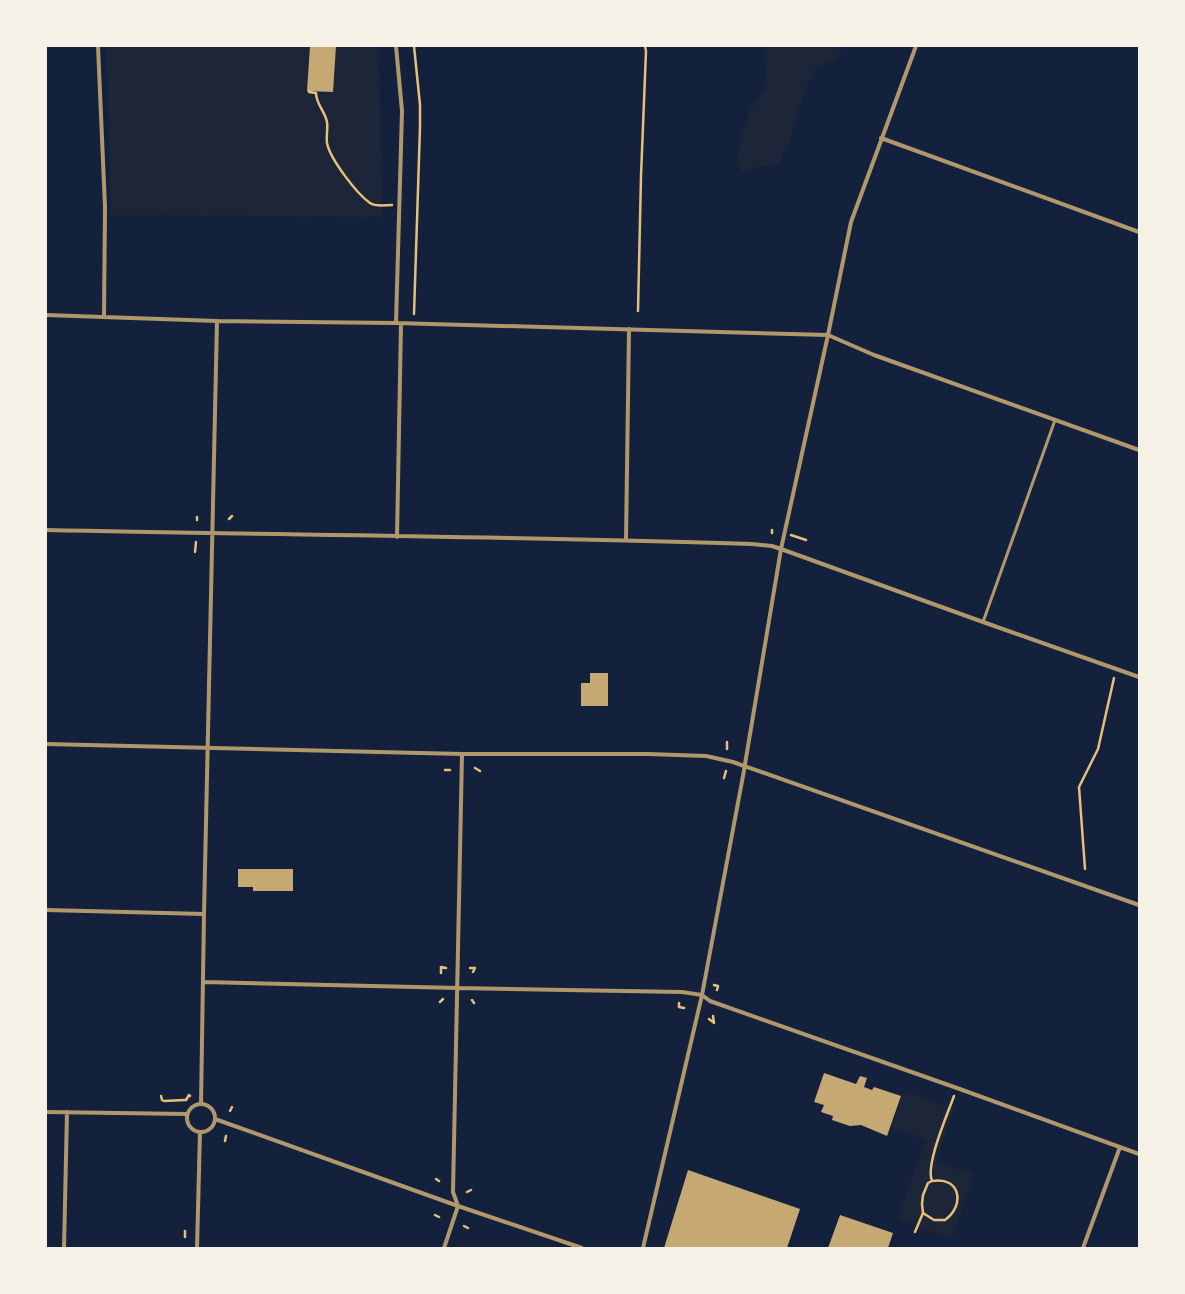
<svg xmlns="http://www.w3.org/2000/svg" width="1185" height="1294" viewBox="0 0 1185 1294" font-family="'Titillium Web',sans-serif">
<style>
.green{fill:#1d2539}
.building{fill:#c6a872}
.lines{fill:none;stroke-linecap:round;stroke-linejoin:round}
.path{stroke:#e5c07b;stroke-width:2.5}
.service{stroke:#b1986c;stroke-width:3}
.minor{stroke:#b1986c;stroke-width:4}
</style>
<rect width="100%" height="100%" fill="#14213d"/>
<path class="green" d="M 106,46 L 379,46 L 382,217 L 111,215 Z
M 767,46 L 843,46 L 836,60 L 817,67 L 804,92 L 789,144 L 778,164 L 758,167 L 743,173 L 737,163 L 740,141 L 750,108 L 764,90 L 767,60 Z
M 904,1091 L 954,1109 L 936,1161 L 974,1174 L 952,1239 L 897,1219 L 926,1140 L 891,1128 Z"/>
<path class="building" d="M 310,46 L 336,46 L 333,92 L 307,91 Z
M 590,673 L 608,673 L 608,706 L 581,706 L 581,683 L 590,683 Z
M 238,869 L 293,869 L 293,891 L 253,891 L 253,887 L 238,887 Z
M 824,1073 L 856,1084 L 860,1076 L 867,1078 L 864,1087 L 872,1090 L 874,1087 L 901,1096 L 887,1136 L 861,1125 L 850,1126 L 832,1120 L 833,1116 L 821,1112 L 824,1105 L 814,1102 Z
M 688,1170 L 800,1209 L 787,1248 L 664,1248 Z
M 840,1215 L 893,1233 L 888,1248 L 828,1248 Z"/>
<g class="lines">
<path class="path" d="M 309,91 L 309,92 L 316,93 C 316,104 325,111 327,122 C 328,129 326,136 327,143 C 330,159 357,194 370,203 C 376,207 385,205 392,205
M 638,311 L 641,176 L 646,51 L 645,46
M 414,314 L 420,127 L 420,105 L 414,46
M 229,519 L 232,516
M 197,520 L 197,517
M 772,533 L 772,530
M 791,535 L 806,540
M 195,552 L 196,542
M 727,749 L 727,742
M 475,768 L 480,771
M 445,770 L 450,770
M 724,778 L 726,771
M 1085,869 L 1079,787 L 1098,749 L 1114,678
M 470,968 L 475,968 L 473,972
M 441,973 L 441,967 L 446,968
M 714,985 L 718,986 L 717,990
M 472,1000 L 474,1003
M 440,1002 L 443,999
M 679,1003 L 679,1007 L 684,1008
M 713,1016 L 714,1023
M 709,1019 L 713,1022
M 161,1096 L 162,1100 L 164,1101 L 184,1100 L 186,1100 L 189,1095 L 190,1096
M 230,1111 L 232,1107
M 225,1141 L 226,1136
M 436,1179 L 439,1181
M 467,1192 L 471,1190
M 923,1213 L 934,1220 L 945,1220 C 965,1206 961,1176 932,1181
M 435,1215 L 439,1217
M 464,1226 L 468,1228
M 185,1231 L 185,1237
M 915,1232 L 923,1213 L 922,1204 L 923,1195 L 928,1183 L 932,1181 C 925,1165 948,1113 954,1096"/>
<path class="service" d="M 983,622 L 1055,420"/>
<path class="minor" d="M 98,46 L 105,207 L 104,316
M 396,46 L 402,111 L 396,323
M 881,138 L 1139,232
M 46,315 L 217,321 L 396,323 L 828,335 L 874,355 L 1139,450
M 46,530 C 281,535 517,536 752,544 L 772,546 L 781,549 L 983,622 L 1139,677
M 397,537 L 401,324
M 626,540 L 629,329
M 46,744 L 462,754 L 648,754 L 706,756 L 733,762 L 1139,905
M 46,910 L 204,914
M 203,982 L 458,988 L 682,992 L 702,995 L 710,1001 L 957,1088 L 1139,1154
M187 1118a14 14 0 1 1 28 0a14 14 0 1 1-28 0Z
M 201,1104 L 204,914 L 217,321
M 46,1112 L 187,1114
M 215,1119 L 458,1206 L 582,1248
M 64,1248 L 67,1112
M 197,1248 L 200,1132
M 444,1248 L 458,1206 L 453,1192 L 462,754
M 643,1248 L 702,995 L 743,776 L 781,549 L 828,335 L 851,222 L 916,46
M 1083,1248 L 1120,1147"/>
</g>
<rect width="1185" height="1294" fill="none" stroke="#f6f1e7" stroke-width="94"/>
</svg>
